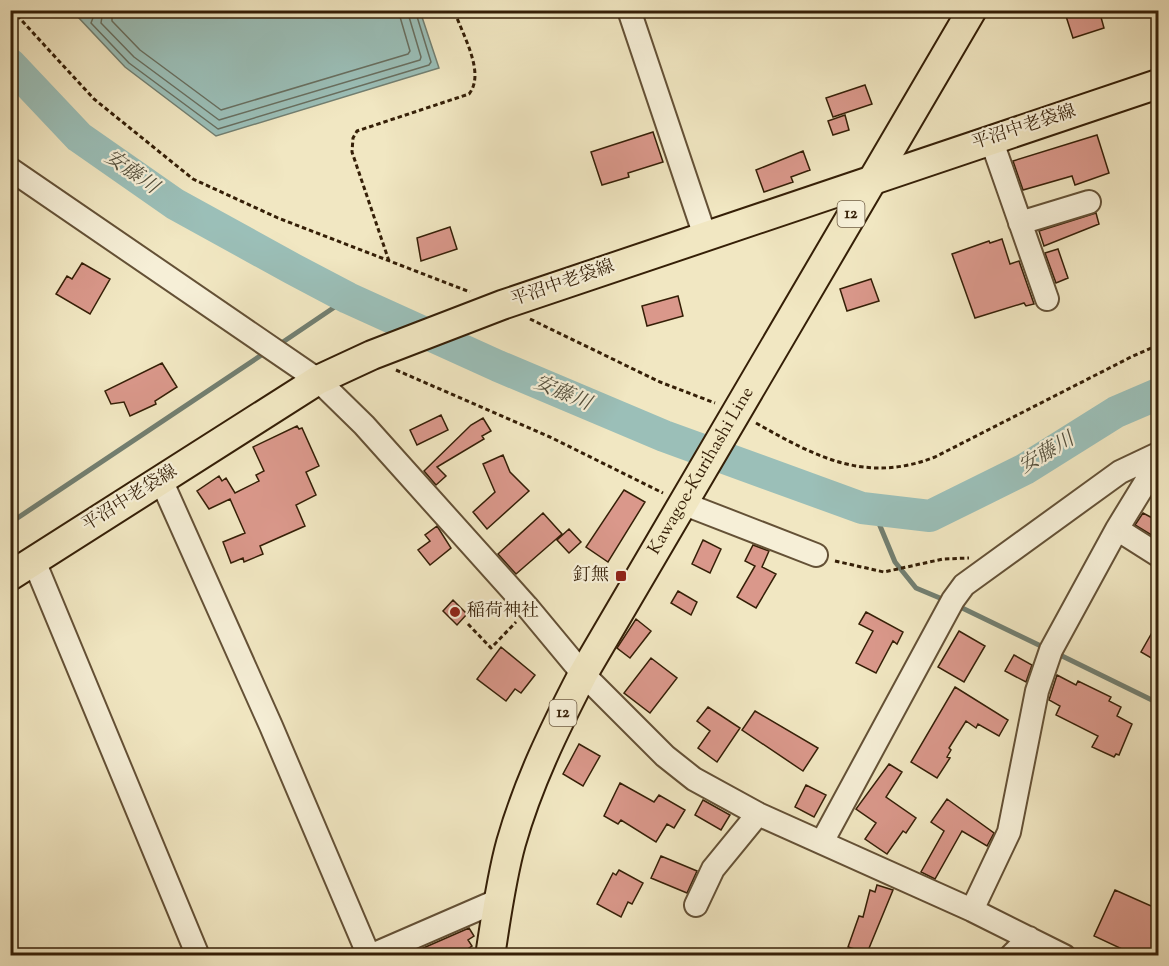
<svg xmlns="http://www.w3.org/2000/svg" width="1169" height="966" viewBox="0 0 1169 966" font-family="'Sorts Mill Goudy','Noto Serif JP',serif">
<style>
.water{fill:#9bbfb8;stroke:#727f71;stroke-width:1.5}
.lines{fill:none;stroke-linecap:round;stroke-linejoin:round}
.shore{stroke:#686f60;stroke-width:1.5}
.stream{stroke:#727f71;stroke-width:5}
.river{stroke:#9bbfb8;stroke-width:32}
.building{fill:#da988b;stroke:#351f07;stroke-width:1.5}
.minor-casing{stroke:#645136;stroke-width:26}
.major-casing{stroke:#351f07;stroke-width:32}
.path{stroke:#351f07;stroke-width:3;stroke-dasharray:4.5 3;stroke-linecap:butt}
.minor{stroke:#f6efd7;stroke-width:22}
.major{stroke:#f1e7c2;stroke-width:28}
.poi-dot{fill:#8f2418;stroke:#f6efd7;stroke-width:2}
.labels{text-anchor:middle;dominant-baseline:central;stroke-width:4.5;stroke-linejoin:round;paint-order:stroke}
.shield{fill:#f6efd7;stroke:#6f5d45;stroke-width:1.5}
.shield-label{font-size:16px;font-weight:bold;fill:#351f07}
.street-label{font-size:18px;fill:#351f07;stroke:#f6efd7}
.poi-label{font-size:18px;fill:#351f07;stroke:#f6efd7;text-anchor:end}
.water-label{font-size:20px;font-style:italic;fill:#544f3c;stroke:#f6efd7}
</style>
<rect width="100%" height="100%" fill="#f1e7c2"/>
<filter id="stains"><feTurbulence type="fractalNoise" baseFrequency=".00333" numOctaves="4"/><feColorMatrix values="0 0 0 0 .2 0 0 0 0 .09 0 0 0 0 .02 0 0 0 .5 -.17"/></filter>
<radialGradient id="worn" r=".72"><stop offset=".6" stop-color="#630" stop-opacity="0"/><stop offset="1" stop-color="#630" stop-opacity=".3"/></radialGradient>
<path class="water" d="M 97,11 L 420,11 L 439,68 L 216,136 L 125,67 L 78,17 Z"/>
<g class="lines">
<path class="shore" d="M 96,10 L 91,23 L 129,63 L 218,129 L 429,65 L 431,62 L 415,10
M 103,10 L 101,23 L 134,57 L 219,120 L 420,60 L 421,57 L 407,10
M 112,10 L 112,21 L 140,50 L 221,110 L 408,54 L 410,51 L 398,10"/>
<path class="stream" d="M 277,346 L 348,298
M 873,509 L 895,562 L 916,588 L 947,601
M 10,523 L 266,352
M 956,605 L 1045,648
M 1056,653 L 1158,703"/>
<path class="river" d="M 10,64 L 79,137 L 175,204 L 293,269 L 348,298 L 498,366 L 664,436 L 862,508 L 930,516 L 1025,469 L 1116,412 L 1158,394"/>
</g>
<path class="building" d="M 1064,10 L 1099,10 L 1104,28 L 1073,38 Z
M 865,85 L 872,104 L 833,117 L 826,98 Z
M 845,115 L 849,130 L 833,135 L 828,121 Z
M 653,132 L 663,162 L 628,173 L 629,177 L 602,185 L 591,152 Z
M 1097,135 L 1109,173 L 1075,185 L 1072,176 L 1023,190 L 1013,161 Z
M 803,151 L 810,170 L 791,177 L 793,182 L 764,192 L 756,170 Z
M 1096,213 L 1099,224 L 1044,246 L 1039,231 Z
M 450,227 L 457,249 L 421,261 L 417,238 Z
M 1002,239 L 1010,264 L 1019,261 L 1034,304 L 1026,306 L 1024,303 L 975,318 L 952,254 L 989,241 L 990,243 Z
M 1058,249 L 1068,278 L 1056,283 L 1045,253 Z
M 82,263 L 110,279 L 90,314 L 56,294 L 67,276 L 72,279 Z
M 871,279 L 879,301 L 847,311 L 840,289 Z
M 678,296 L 683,316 L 647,326 L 642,306 Z
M 162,363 L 177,387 L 155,401 L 156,404 L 130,416 L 124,402 L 111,404 L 105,391 Z
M 441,415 L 448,430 L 417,445 L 410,430 Z
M 483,418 L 491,431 L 482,436 L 484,439 L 437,467 L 446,476 L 436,485 L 424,471 L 471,425 Z
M 297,426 L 299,429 L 302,428 L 319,466 L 306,472 L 316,495 L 296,505 L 305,526 L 260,546 L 263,554 L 244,562 L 243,558 L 231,563 L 223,542 L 245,533 L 230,499 L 209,509 L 197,491 L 219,476 L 222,481 L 226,478 L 235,493 L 259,481 L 256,475 L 264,471 L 253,447 Z
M 503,455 L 510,472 L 529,491 L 487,529 L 473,512 L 495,492 L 483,464 Z
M 624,490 L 645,502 L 608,562 L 586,547 Z
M 543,513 L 562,534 L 516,574 L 498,554 Z
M 1143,513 L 1158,521 L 1158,539 L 1135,525 Z
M 437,526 L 451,548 L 430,565 L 418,550 L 430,541 L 425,535 Z
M 569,529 L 581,542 L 569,553 L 557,540 Z
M 703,540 L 721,549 L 710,573 L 692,564 Z
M 753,545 L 769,551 L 762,567 L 776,574 L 756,608 L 737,597 L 755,566 L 745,561 Z
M 678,591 L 697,602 L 691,615 L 671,603 Z
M 453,600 L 467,614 L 457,625 L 443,611 Z
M 866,612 L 903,632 L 897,644 L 893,641 L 876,673 L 856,663 L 873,631 L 859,624 Z
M 636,619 L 651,631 L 630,658 L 617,648 Z
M 1158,622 L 1158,662 L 1141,652 Z
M 959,631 L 985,646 L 964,682 L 938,667 Z
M 501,647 L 535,675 L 521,693 L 515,689 L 506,701 L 477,679 Z
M 1014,655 L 1032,665 L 1026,682 L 1005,671 Z
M 651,658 L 677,678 L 650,713 L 624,693 Z
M 1057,675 L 1076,685 L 1078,681 L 1111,697 L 1109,701 L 1121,707 L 1117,716 L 1132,724 L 1119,755 L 1116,754 L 1114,757 L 1092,747 L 1098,736 L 1056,715 L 1060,706 L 1049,700 Z
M 955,687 L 1008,720 L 999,736 L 978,724 L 976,728 L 966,721 L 949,748 L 951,750 L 947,757 L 950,758 L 937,778 L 911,762 Z
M 708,707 L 740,728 L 717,762 L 698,748 L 710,731 L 697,721 Z
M 755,711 L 818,748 L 803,771 L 742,730 Z
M 579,744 L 600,756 L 583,786 L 563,774 Z
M 889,764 L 902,772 L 886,797 L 916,818 L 906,833 L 903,831 L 887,854 L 865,839 L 876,823 L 856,809 Z
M 620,783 L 654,802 L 659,795 L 685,810 L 674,828 L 667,824 L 656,842 L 621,820 L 618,824 L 604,816 Z
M 806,785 L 826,795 L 814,817 L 795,807 Z
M 947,799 L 994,833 L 987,846 L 962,831 L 935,879 L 921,872 L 944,831 L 931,822 Z
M 703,800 L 730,815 L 721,830 L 695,815 Z
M 661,856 L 697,871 L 687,893 L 651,878 Z
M 619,870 L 643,883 L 632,904 L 628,902 L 621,917 L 597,904 L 613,873 L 616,875 Z
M 877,885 L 893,890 L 867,953 L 848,947 L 859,916 L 863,917 L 870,890 L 875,892 Z
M 1115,890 L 1158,909 L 1158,956 L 1137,956 L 1094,936 Z
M 469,928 L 474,936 L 468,940 L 472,946 L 457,956 L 405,956 Z"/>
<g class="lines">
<defs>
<path id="minor" d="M 629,10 L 705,236
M 991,139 L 1047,299
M 10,169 L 318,380 L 364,425 L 529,609 L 583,674 L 665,756 L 694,779 L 758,814 L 972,910 L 1064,956
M 1020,223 L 1089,202
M 161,480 L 271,726 L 369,956
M 682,503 L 816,555
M 1117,529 L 1158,555
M 34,561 L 198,956
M 822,842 L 953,600 L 964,585 L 1120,472 L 1158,454
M 696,905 L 713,869 L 758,814
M 972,910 L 1009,832 L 1037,691 L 1051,650 L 1117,529 L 1158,462
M 370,956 L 499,900
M 1011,956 L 1029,938"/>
<g id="major">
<path d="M 10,576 L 318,380 L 372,355 L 502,305 L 1158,84"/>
<path id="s1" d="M 490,956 C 496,918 501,879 511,843 C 528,783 555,728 583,674 L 972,10"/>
</g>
</defs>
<use href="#minor" class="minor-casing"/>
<use href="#major" class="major-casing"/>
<path class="path" d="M 12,10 L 94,99 L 193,179 L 278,218 L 470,292
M 389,261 L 352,152 L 353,138 L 357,131 L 469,94 C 486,73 462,34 454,10
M 530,319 L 660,382 L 715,403
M 396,370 L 550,437 L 663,493
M 756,423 C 816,457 866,484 935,457 L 1131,357 L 1158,345
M 835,561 L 884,572 L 943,559 L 969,558
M 468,624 L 491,648 L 516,622"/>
<use href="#minor" class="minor"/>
<use href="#major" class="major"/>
</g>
<g class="poi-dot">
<rect x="615" y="570" width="12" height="12" rx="3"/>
<circle cx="455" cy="612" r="6"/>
</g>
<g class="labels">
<g class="shield">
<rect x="837.5" y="201" width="27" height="26" rx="4.5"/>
<rect x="549.5" y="700" width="27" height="26" rx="4.5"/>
</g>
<g class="shield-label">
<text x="851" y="214">12</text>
<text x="563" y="713">12</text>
</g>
<g class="street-label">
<text transform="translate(1024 128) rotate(-18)">平沼中老袋線</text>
<text transform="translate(563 284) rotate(-19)">平沼中老袋線</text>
<text stroke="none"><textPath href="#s1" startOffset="534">Kawagoe-Kurihashi Line</textPath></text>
<text transform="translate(130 499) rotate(-32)">平沼中老袋線</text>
</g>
<g class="poi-label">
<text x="609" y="576">釘無</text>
<text x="467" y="612" text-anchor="start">稲荷神社</text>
</g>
<g class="water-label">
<text transform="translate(131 173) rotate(35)">安藤川</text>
<text transform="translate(562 394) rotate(23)">安藤川</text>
<text transform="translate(1047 454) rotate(-31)">安藤川</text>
</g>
</g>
<rect width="1169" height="966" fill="none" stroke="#f1e7c2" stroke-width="36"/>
<rect x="12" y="12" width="1145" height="942" fill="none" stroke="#351f07" stroke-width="3"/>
<rect x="18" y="18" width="1133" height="930" fill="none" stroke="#351f07" stroke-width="1.5"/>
<rect width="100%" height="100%" filter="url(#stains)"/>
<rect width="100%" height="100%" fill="url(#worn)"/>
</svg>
